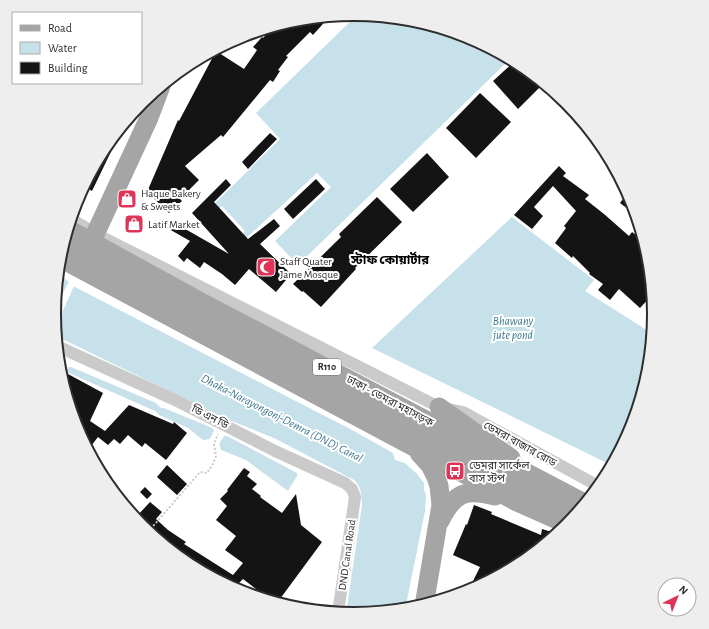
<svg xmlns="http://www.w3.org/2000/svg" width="709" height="629" viewBox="0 0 709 629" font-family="'Alegreya Sans','Noto Sans Bengali',sans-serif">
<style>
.water{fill:#c7e1ea}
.pier{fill:#fff}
.building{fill:#141414}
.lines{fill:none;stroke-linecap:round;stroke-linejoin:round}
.path{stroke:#cacaca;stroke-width:2;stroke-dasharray:2 2;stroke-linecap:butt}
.street{stroke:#cacaca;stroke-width:12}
.primary{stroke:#a5a5a5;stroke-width:19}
.primary-bridge{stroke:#a5a5a5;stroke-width:19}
.labels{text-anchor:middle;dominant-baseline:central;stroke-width:4;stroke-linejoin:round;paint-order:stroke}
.shield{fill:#fff;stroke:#6c6c6c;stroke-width:1}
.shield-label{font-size:10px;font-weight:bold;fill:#2d2d2d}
.poi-label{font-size:11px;fill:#2d2d2d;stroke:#fff;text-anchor:start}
.street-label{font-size:11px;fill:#2d2d2d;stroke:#fff}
.water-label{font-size:12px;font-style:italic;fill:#3e788c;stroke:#fff}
.quarter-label{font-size:13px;font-weight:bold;fill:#000;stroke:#fff}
.rim{fill:none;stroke:#2d2d2d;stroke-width:2}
</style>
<rect width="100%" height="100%" fill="#fff"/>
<path class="water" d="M 358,14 L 413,20 L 470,37 L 510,59 L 298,265 L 275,241 L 331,187 L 317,173 L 243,241 L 239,237 L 245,231 L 222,206 L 216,212 L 211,207 L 280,139 L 256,113 Z
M 512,217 L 594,280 L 585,291 L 653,334 L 649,373 L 632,430 L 613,466 L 372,348 Z
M 58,273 L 75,287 L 354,431 L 393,453 L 395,460 L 405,463 L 417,474 L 424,483 L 424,490 L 426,495 L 425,511 L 405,610 L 354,615 L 346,614 L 362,505 C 361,495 362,487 354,480 L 276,439 L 227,419 L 56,336 L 54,314 Z
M 69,367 L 71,367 L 156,403 L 161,408 L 164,408 L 210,427 L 297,473 L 297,476 L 288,491 L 246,460 L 221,450 L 219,443 L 209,440 L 203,440 L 188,428 L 159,415 L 155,411 L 69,373 L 65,371 Z"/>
<path class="pier" d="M 70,279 L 75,284 L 55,328 L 54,312 Z
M 211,425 L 229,435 L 224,436 L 219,444 L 221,450 L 218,445 L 204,440 L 210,439 L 214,431 Z"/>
<path class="building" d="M 330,16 L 313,35 L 310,32 L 286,56 L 288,57 L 278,70 L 280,71 L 273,82 L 270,80 L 223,137 L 221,135 L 185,166 L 199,180 L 180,199 L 182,201 L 169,213 L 147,192 L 178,120 L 179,121 L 216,51 L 244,69 L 257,50 L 253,47 L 262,37 L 263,38 L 274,26 L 296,20 Z
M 515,61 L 522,65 L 544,83 L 518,109 L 493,81 Z
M 480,93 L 511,122 L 476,158 L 446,128 Z
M 118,132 L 120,133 L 92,191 L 84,186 L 105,147 Z
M 270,133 L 277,139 L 248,169 L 242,162 Z
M 427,153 L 449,177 L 413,212 L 390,189 Z
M 559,166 L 566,173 L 563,176 L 589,195 L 585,199 L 604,214 L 629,236 L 632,232 L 645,242 L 649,256 L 653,294 L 640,308 L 619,289 L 610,300 L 598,290 L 603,284 L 589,274 L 590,273 L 573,256 L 572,258 L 555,243 L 566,228 L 564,226 L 576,211 L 553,186 L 534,207 L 543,216 L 532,229 L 514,215 Z
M 226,179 L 231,185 L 214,202 L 248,239 L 274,219 L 280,226 L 260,244 L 291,274 L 276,292 L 249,269 L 235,285 L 222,274 L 204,262 L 200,268 L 187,258 L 184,262 L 178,256 L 190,241 L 169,229 L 173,222 L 229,254 L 192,213 Z
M 316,179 L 325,189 L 293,219 L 284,209 Z
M 628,192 L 632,200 L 637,216 L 620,203 Z
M 377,197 L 402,222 L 355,268 L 356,269 L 321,307 L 303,291 L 302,292 L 293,284 L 341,237 L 339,234 Z
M 68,374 L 103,393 L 90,421 L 105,431 L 129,405 L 173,424 L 174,422 L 187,433 L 166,460 L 145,443 L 142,447 L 128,435 L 120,444 L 114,439 L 108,445 L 98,437 L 88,450 L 77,429 L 63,383 Z
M 167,465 L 187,484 L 177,495 L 157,477 Z
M 244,468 L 250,472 L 247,476 L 257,484 L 252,489 L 261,496 L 260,497 L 282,513 L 296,494 L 301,525 L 322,542 L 277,603 L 273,602 L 243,579 L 233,589 L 218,581 L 219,579 L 202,567 L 199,570 L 187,564 L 154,537 L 157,534 L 137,516 L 150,502 L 162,512 L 156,519 L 168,530 L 186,542 L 184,544 L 233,575 L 243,563 L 225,550 L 236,536 L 216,520 L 227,506 L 220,499 L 228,491 L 227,490 Z
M 145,487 L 152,494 L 147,499 L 140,492 Z
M 474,505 L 492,512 L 491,514 L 541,535 L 542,529 L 558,534 L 521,564 L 476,588 L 471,585 L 480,567 L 453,555 L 466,524 L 467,525 Z"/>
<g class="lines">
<path class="path" d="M 148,532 L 200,472 L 207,473 L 213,464 L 216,456 L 214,444 L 218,434"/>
<path class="street" d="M 71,219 L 96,234 L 439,407 L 463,412 L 600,487
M 57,346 L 175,400 L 275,451 L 345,483 L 352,489 L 355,497 L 338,613"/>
<path class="primary" d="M 85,256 L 148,120 L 161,86
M 60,258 L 515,501 L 569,525
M 439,407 L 511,458
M 419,453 L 430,465 L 436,477 L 439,486 L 441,505 L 424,606
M 440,521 C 454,493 465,488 495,496"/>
<path class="primary-bridge" d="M 68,229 L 201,302 L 586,504
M 64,243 L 195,314 L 577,515"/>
</g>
<defs>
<symbol id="shop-square" viewBox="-11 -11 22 22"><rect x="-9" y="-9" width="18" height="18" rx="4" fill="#df3458" stroke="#fff"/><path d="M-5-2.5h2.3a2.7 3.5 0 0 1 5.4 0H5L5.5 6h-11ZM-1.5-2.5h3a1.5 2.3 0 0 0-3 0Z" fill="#fff"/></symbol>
<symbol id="mosque-square" viewBox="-11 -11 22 22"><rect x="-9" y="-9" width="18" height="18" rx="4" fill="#df3458" stroke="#fff"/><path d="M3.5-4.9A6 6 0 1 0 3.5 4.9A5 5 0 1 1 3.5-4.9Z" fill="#fff"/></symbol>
<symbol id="bus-square" viewBox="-11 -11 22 22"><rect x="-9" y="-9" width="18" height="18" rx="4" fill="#df3458" stroke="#fff"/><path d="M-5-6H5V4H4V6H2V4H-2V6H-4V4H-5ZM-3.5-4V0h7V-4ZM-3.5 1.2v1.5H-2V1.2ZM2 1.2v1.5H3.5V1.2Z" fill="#fff"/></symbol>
</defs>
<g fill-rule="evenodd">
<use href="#shop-square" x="116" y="188" width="22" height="22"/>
<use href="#shop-square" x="123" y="213" width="22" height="22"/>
<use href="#mosque-square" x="255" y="256" width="22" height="22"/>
<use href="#bus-square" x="444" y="460" width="22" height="22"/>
</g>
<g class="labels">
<rect class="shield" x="313" y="359" width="28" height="16" rx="3"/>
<g class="shield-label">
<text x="327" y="367">R110</text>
</g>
<g class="poi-label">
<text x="141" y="193">Haque Bakery<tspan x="141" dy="13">&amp; Sweets</tspan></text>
<text x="148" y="224">Latif Market</text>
<text x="280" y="261">Staff Quater<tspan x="280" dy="13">Jame Mosque</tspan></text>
<text x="469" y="465">ডেমরা সার্কেল<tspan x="469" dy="13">বাস স্টপ</tspan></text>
</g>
<g class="street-label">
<text transform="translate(390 401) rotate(28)">ঢাকা - ডেমরা মহাসড়ক</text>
<text transform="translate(210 417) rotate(27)">ডি এন ডি</text>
<text transform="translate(520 444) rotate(29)">ডেমরা বাজার রোড</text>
<text transform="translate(347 555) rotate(-82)">DND Canal Road</text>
</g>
<g class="water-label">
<text x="513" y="321">Bhawany<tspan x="513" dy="14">jute pond</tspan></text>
<text transform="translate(282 418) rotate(27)">Dhaka-Narayongonj-Demra (DND) Canal</text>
</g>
<g class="quarter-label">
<text x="390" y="260">স্টাফ কোয়ার্টার</text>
</g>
</g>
<path d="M0 0H709V629H0ZM61 314a293 293 0 1 1 586 0a293 293 0 1 1-586 0Z" fill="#eee" fill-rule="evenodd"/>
<path class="rim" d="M61 314a293 293 0 1 1 586 0a293 293 0 1 1-586 0Z"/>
<rect x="12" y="12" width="130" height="72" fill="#ffffff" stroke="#ababab"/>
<rect x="20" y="25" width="20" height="6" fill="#a5a5a5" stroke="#ababab"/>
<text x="48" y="32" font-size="12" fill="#2d2d2d">Road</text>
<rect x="20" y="42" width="20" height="12" fill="#c7e1ea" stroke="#ababab"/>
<text x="48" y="52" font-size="12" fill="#2d2d2d">Water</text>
<rect x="20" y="62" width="20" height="12" fill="#141414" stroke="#ababab"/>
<text x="48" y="72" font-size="12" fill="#2d2d2d">Building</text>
<g transform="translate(677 597) rotate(43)"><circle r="19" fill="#ffffff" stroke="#ababab"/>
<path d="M0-3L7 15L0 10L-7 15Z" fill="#df3458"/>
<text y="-6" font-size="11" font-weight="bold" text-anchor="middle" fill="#2d2d2d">N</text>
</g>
</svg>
